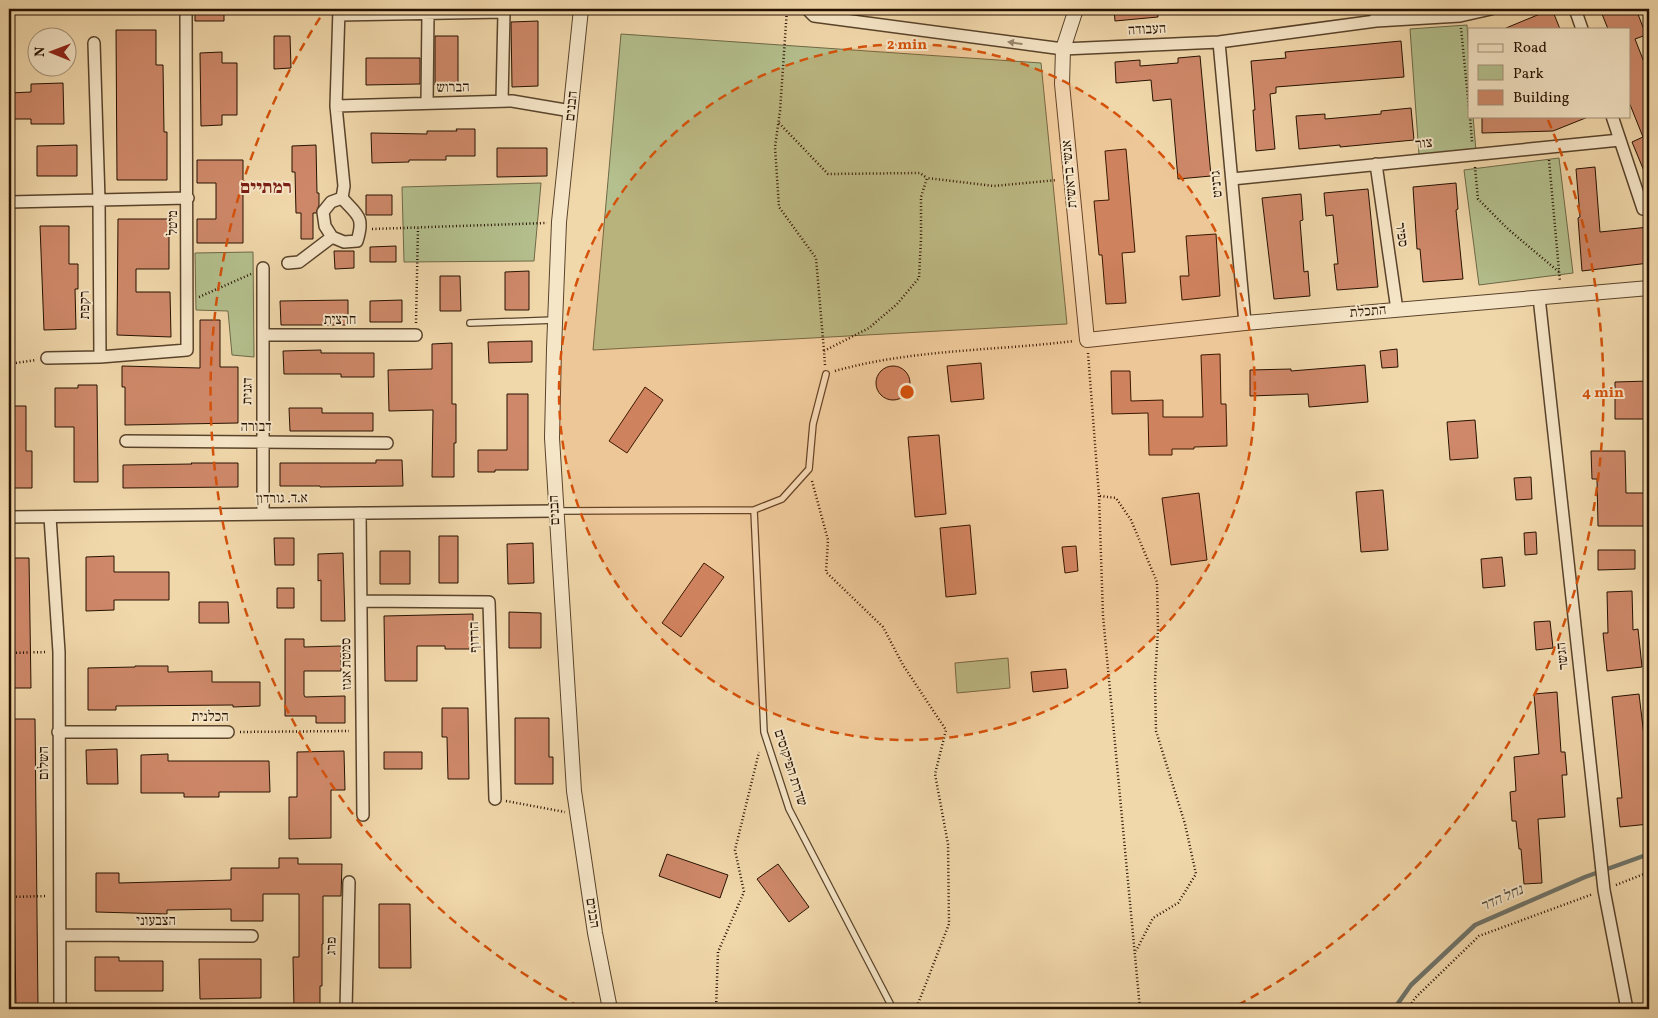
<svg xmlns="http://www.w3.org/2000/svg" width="1658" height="1018" viewBox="0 0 1658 1018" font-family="Vollkorn,'Frank Ruhl Libre',serif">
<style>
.green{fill:#b4c08e;stroke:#6d6847}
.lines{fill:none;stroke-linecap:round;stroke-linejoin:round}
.stream{stroke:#6f756c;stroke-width:4.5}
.building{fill:#cf896a;stroke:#261100}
.service-casing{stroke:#59432b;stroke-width:8}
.minor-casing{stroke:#59432b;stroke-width:14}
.tertiary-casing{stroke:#59432b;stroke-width:16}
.path{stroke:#261100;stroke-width:2.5;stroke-dasharray:1 2.5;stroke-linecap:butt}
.service{stroke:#f6e6c8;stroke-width:5.5}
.minor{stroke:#f6e6c8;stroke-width:11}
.tertiary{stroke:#f6e6c8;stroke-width:14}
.oneway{fill:#98866e}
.ring{fill:none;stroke:#d5520b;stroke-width:2.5;stroke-dasharray:9 6}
.labels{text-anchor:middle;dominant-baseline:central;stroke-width:4;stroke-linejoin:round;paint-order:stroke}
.street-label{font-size:14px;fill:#261100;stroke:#f6e6c8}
.water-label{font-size:15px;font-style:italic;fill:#504b3f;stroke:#f6e6c8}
.district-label{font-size:19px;font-weight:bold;fill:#7a1f14;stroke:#f6e6c8}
.centre{fill:#d5520b;stroke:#f6e6c8;stroke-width:2.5}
.ring-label{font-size:15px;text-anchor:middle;font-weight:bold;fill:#d5520b;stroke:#f6e6c8;stroke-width:4;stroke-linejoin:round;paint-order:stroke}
</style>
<rect width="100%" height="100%" fill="#f1d8ab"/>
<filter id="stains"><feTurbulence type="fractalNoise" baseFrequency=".004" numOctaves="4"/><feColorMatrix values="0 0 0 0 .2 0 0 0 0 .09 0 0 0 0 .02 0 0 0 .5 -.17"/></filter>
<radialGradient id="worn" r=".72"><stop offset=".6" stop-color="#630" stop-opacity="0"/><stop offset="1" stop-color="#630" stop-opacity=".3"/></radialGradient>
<path class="green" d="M 1467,25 L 1469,59 L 1469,116 L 1473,116 L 1476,151 L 1419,155 L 1410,29 Z
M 621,34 L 1041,63 L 1067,324 L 593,350 Z
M 1559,158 L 1573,273 L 1479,285 L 1464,170 Z
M 541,183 L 534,261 L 404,262 L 402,187 Z
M 253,252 L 254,357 L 232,355 L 228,311 L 196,310 L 195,253 Z
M 1008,658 L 1010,688 L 957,693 L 955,663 Z"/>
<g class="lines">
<path class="stream" d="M 1394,1009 L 1411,985 L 1475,925 L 1585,877 L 1649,854"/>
</g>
<path class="building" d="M 195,9 L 224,9 L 224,21 L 195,21 Z
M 1114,9 L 1158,9 L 1158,17 L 1115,21 Z
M 1552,9 L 1560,29 L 1506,29 L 1506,28 Z
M 1600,9 L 1636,9 L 1646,35 L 1635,39 L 1649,75 L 1649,183 L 1632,142 L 1643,137 L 1629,102 L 1629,29 L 1608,29 Z
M 538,21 L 538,86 L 512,87 L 511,22 Z
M 116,30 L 156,30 L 156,65 L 163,65 L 164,132 L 167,132 L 167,180 L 117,180 Z
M 274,36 L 290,36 L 291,68 L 274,69 Z
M 435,36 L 458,36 L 458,85 L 435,85 Z
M 1401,41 L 1404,77 L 1276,87 L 1276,93 L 1270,94 L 1275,149 L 1256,151 L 1253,110 L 1255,110 L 1251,61 L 1286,58 L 1285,52 Z
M 222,52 L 222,63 L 237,63 L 237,115 L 222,115 L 222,125 L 201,126 L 200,53 Z
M 1200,56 L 1211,176 L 1178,179 L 1171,99 L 1153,101 L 1151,80 L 1116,83 L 1115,62 L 1140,60 L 1140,66 L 1178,63 L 1178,58 Z
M 366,58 L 420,58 L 420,84 L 366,85 Z
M 63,83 L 64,124 L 31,124 L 31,119 L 9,119 L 9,93 L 31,92 L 31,84 Z
M 1411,108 L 1414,140 L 1340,147 L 1340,145 L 1299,149 L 1296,116 L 1325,114 L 1325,119 L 1381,114 L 1381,111 Z
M 1482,116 L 1587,116 L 1588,117 L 1553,131 L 1482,133 Z
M 456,129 L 475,129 L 475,156 L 446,156 L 446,160 L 409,160 L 409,162 L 372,163 L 371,133 L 427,134 L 427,131 L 457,131 Z
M 77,145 L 77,176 L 37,176 L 37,146 Z
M 316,145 L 317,193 L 319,193 L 319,205 L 316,213 L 313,213 L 313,239 L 301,239 L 301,213 L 296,213 L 295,172 L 292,172 L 292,146 Z
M 497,148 L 547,148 L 547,176 L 497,177 Z
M 1126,149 L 1135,252 L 1122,253 L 1126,303 L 1106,304 L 1102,255 L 1099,255 L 1094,201 L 1109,200 L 1105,151 Z
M 197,160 L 243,160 L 243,243 L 197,243 L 197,219 L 216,219 L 216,183 L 197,183 Z
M 1595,167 L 1600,232 L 1649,227 L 1649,263 L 1582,271 L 1578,218 L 1580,217 L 1576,169 Z
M 1456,183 L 1458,209 L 1456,210 L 1463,279 L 1423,282 L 1420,249 L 1417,249 L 1413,187 Z
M 1368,189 L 1378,287 L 1337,290 L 1334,264 L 1338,264 L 1333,215 L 1326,216 L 1324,193 Z
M 1301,194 L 1303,220 L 1300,221 L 1304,272 L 1308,271 L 1310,296 L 1274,299 L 1262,198 Z
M 366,195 L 392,195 L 392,215 L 366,215 Z
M 118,219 L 169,219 L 169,269 L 136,269 L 136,292 L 170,292 L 171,337 L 117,335 Z
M 40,226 L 69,226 L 69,264 L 78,264 L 78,289 L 75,289 L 76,329 L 44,330 Z
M 1216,234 L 1220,296 L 1182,300 L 1180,276 L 1189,276 L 1186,236 Z
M 396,246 L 396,262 L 370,262 L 370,247 Z
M 334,251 L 354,251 L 354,268 L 335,269 Z
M 529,271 L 529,310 L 505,310 L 505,272 Z
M 440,276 L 460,276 L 461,311 L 440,311 Z
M 348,300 L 348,325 L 281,325 L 280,301 Z
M 402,300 L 402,322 L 370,322 L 370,301 Z
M 200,320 L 220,320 L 220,367 L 238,367 L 238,423 L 125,425 L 125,387 L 122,387 L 122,366 L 200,368 Z
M 532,341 L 532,362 L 489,363 L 488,342 Z
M 452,343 L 452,404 L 456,404 L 456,443 L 454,443 L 454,477 L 432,477 L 433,410 L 389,411 L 388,370 L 432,369 L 432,344 Z
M 1397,349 L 1398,367 L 1382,368 L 1380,351 Z
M 321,350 L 321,353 L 374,353 L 374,377 L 341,377 L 341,374 L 284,374 L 283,351 Z
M 1220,354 L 1221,404 L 1226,404 L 1227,446 L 1194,447 L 1194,449 L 1172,449 L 1172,455 L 1149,455 L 1148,413 L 1112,414 L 1111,371 L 1130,371 L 1131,401 L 1163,400 L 1163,417 L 1203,417 L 1201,355 Z
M 981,363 L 984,399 L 951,402 L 947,366 Z
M 1365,365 L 1368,402 L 1309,407 L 1308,394 L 1250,396 L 1250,370 L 1291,369 L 1291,371 Z
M876 383a17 17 0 1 1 34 0a17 17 0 1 1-34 0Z
M 1649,381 L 1649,419 L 1615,419 L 1615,382 Z
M 78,385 L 97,385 L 98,482 L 74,482 L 74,427 L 55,427 L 55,388 L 78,388 Z
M 645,387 L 663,400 L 627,453 L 609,441 Z
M 507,394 L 528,394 L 528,470 L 495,470 L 495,472 L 478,472 L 478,450 L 507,450 Z
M 9,406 L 26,406 L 26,451 L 32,451 L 32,488 L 9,488 Z
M 289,408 L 322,408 L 322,413 L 373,413 L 373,431 L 290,431 Z
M 1475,420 L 1478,458 L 1450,460 L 1447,422 Z
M 939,435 L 946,514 L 915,517 L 908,437 Z
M 1591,451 L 1625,451 L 1626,493 L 1649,493 L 1649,526 L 1598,526 L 1597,479 L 1592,479 Z
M 376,460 L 402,460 L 403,486 L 320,487 L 320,486 L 280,486 L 280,463 L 376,463 Z
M 191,463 L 238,463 L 238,487 L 123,488 L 123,465 L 192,464 Z
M 1531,477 L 1532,499 L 1516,500 L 1514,478 Z
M 1383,490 L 1388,550 L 1361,552 L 1356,492 Z
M 1199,493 L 1207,560 L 1171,565 L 1162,498 Z
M 970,525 L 976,594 L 946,597 L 940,528 Z
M 1536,532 L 1537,554 L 1525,555 L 1524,533 Z
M 439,536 L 458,536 L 458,583 L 439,583 Z
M 274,538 L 294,538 L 294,565 L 275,565 Z
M 533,543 L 534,583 L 508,584 L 507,544 Z
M 1076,546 L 1078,571 L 1065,573 L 1062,547 Z
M 1598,550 L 1635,550 L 1635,569 L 1598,570 Z
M 380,551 L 410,551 L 410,584 L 380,584 Z
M 343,553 L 345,621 L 321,621 L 321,580 L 318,581 L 318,554 Z
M 114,556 L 114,572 L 169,572 L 169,600 L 114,600 L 114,610 L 86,611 L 86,557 Z
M 1502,557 L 1505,586 L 1483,588 L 1481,559 Z
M 9,558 L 29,558 L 31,688 L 9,688 Z
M 704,563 L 724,577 L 681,637 L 662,623 Z
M 277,588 L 294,588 L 294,608 L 277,608 Z
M 1632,591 L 1633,630 L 1638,629 L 1642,667 L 1607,671 L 1603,633 L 1608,633 L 1607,592 Z
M 199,602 L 228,602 L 229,623 L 199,623 Z
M 509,612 L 541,613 L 541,648 L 509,648 Z
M 473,614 L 473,649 L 445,649 L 445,646 L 417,646 L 417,681 L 385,681 L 384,616 Z
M 1550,621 L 1553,648 L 1536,650 L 1534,622 Z
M 285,639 L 304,639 L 304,647 L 341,646 L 341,671 L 304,671 L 304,695 L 305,697 L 345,696 L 345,723 L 316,723 L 316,716 L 285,716 Z
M 135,666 L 168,666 L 168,672 L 212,671 L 212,682 L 260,682 L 260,706 L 233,707 L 233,705 L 116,706 L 116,710 L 88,710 L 88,668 L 135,667 Z
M 1066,669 L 1068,688 L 1033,692 L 1031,672 Z
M 1557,692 L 1561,752 L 1565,752 L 1567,775 L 1562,775 L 1565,817 L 1538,819 L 1542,883 L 1524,884 L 1521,849 L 1519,849 L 1516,821 L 1512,821 L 1510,792 L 1516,791 L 1514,757 L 1539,754 L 1534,694 Z
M 1639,694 L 1645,744 L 1649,744 L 1649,824 L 1620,827 L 1617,798 L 1622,798 L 1612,697 Z
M 442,708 L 468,708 L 469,779 L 448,779 L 447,737 L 442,737 Z
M 515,718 L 549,718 L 549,757 L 553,757 L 553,784 L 515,784 Z
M 13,719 L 35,719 L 38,1009 L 16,1009 L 14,883 L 13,883 L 13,826 L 11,826 L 11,778 L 14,778 Z
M 117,749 L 118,784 L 87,784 L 86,750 Z
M 344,751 L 345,790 L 331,790 L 331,838 L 289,839 L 289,797 L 297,797 L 297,752 Z
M 384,752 L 422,752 L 422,769 L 384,769 Z
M 168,754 L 168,761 L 269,761 L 270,792 L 219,792 L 219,797 L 184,797 L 184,793 L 141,793 L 141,755 Z
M 667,854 L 728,875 L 720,898 L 659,876 Z
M 279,858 L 298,858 L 298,864 L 342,864 L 341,896 L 323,896 L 323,944 L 322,944 L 322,986 L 320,986 L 320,1009 L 294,1009 L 293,957 L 299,957 L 299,894 L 263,894 L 263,921 L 231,921 L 231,909 L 167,910 L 167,914 L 96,912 L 96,873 L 119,873 L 119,883 L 231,880 L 231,868 L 279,868 Z
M 778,864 L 809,907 L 789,922 L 757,879 Z
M 379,904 L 410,904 L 411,968 L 379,968 Z
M 95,957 L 119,957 L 119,961 L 163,961 L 163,991 L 95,991 Z
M 199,959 L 261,959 L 261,998 L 200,999 Z"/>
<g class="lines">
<defs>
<path id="service" d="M 470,323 L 555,320
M 754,510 L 764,732 L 789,809 L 893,1009
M 557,511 L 754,510 L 782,499 L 809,469 L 813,424 L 826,374"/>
<path id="minor" d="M 339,9 L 336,106 L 512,101 L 571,111
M 807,9 L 814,16 L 1063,49 L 1219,42 L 1376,21 L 1460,16 L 1491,9
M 1575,9 L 1582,29
M 339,15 L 504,12 L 502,101
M 1376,21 L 1376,9
M 1219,42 L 1245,323
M 427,103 L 428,13
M 1612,116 L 1643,209
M 1376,164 L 1397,310
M 1232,179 L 1620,140
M 9,202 L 188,198
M 332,237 L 344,242 L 357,241 C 365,216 357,215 342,198
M 288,263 L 299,262 L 332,237 L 325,226 L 323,212 L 331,202 L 342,198 L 344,186 L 336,106
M 1539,297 L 1604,890 L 1627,1009
M 263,335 L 416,335
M 100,357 L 187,350 L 186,9
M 47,358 L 100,357 L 99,200 L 94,43
M 126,441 L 387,443
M 360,513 L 363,815
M 263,514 L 263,268
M 9,517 L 555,511
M 50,517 L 59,652 L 60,1009
M 361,601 L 489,602 L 495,799
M 58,732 L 228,732
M 60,935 L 252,936
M 346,1009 L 349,882"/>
<path id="tertiary" d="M 581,9 L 559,222 L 554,349 L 552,438 L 574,791 L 595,933 L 610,1009
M 1076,9 L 1063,49 L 1062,84 L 1087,340 L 1245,323 L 1649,288"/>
</defs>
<use href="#service" class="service-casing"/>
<use href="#minor" class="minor-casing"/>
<use href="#tertiary" class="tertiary-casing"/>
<path class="path" d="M 787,9 L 780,111 L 775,147 L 779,207 L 816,258 L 824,351
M 1461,28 L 1469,109
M 1470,116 L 1472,142
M 779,123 L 828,174 L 920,173 L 927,178
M 1549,160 L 1560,282
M 1475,167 L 1478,199 L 1508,229 L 1559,272
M 372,229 L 547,223
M 199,297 L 251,274
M 416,323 L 418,228
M 1088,353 L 1099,496 L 1103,616 L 1140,1009
M 9,364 L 36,360
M 825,365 L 824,351 L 869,328 L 897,304 L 919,278 L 921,239 L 921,197 L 927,178 L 994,186 L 1057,180
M 835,371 C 913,349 994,351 1074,341
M 812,481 L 828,540 L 826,572 L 883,627 L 903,665 L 946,730 L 935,774 L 948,844 L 949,924 L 916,1009
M 1100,496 L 1116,498 L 1131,520 L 1157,582 L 1158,630 L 1155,680 L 1156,731 L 1185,824 L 1196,874 L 1178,903 L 1153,918 L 1136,951
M 9,653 L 47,652
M 240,732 L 349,731
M 506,801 L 565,812
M 1616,885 L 1649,872
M 9,897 L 47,896
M 716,1009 L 718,952 L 744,892 L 735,850 L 759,752
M 1408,1009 L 1415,998 L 1479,936 L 1593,894"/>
<use href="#service" class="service"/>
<use href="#minor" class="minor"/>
<use href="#tertiary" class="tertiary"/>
</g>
<defs><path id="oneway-solid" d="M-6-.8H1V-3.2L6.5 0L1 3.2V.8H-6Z" transform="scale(1.25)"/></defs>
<use class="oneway" href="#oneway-solid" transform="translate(1015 43) rotate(-172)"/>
<circle cx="907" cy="392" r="348" fill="#d5520b" fill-opacity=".12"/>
<g class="ring">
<circle cx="907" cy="392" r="348"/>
<path d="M580 1007A696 696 0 0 1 323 13M1548 120A696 696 0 0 1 1234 1007"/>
</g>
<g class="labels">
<g class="street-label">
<text transform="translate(1147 30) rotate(-3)">העבודה</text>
<text transform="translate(453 88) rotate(-1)">הברוש</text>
<text transform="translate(572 106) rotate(-84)">הבנים</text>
<text transform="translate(1424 144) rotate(-6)">צור</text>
<text transform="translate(1070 174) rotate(-95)">אנשי בראשית</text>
<text transform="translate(1217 184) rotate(-95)">גרניט</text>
<text transform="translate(173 223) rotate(-90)">מיטל</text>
<text transform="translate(1401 235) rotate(82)">ספיר</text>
<text transform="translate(85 305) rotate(-90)">רקפת</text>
<text transform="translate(1368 312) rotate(-5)">התכלת</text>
<text x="340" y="320">חרצית</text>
<text transform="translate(248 391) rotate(-89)">דגנית</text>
<text x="256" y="427">דבורה</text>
<text transform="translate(282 499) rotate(-1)">א.ד. גורדון</text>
<text transform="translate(555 510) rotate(-93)">הבנים</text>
<text transform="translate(475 637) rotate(-92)">הרדוף</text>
<text transform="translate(1563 656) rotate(-96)">הגשר</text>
<text transform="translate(347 664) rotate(-91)">סמטת אגוז</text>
<text x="210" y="717">הכלנית</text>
<text transform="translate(44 763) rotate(-90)">השלום</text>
<text transform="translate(790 768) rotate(72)">שדרת הפיקוסים</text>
<text transform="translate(592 913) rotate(81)">הבנים</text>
<text x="156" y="921">הצבעוני</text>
<text transform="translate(332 946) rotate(-89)">פרג</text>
</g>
<g class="water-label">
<text transform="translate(1502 899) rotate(-24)">נחל הדר</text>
</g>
<g class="district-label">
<text x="266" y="188">רמתיים</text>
</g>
</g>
<circle cx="907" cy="392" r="8" class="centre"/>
<g class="ring-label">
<text x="907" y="49">2 min</text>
<text x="1603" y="397">4 min</text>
</g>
<rect width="1658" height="1018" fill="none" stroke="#f1d8ab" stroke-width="30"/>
<rect x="10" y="10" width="1638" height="998" fill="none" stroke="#261100" stroke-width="2.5"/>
<rect x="15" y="15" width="1628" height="988" fill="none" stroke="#261100"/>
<rect x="1468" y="28" width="162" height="90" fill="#f6e6c8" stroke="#a39178"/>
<rect x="1478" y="44" width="25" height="8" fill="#f6e6c8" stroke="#a39178"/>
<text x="1513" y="52" font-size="15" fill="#261100">Road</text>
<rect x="1478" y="65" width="25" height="15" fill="#b4c08e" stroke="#a39178"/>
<text x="1513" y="78" font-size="15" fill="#261100">Park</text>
<rect x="1478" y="90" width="25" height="15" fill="#cf896a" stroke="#a39178"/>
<text x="1513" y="102" font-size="15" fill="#261100">Building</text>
<g transform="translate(52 52) rotate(271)"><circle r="24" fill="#f6e6c8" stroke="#a39178"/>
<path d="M0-4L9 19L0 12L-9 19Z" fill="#8f2418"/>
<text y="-8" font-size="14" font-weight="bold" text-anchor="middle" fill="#261100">N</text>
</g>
<rect width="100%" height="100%" filter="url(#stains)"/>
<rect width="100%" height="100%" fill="url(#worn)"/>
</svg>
